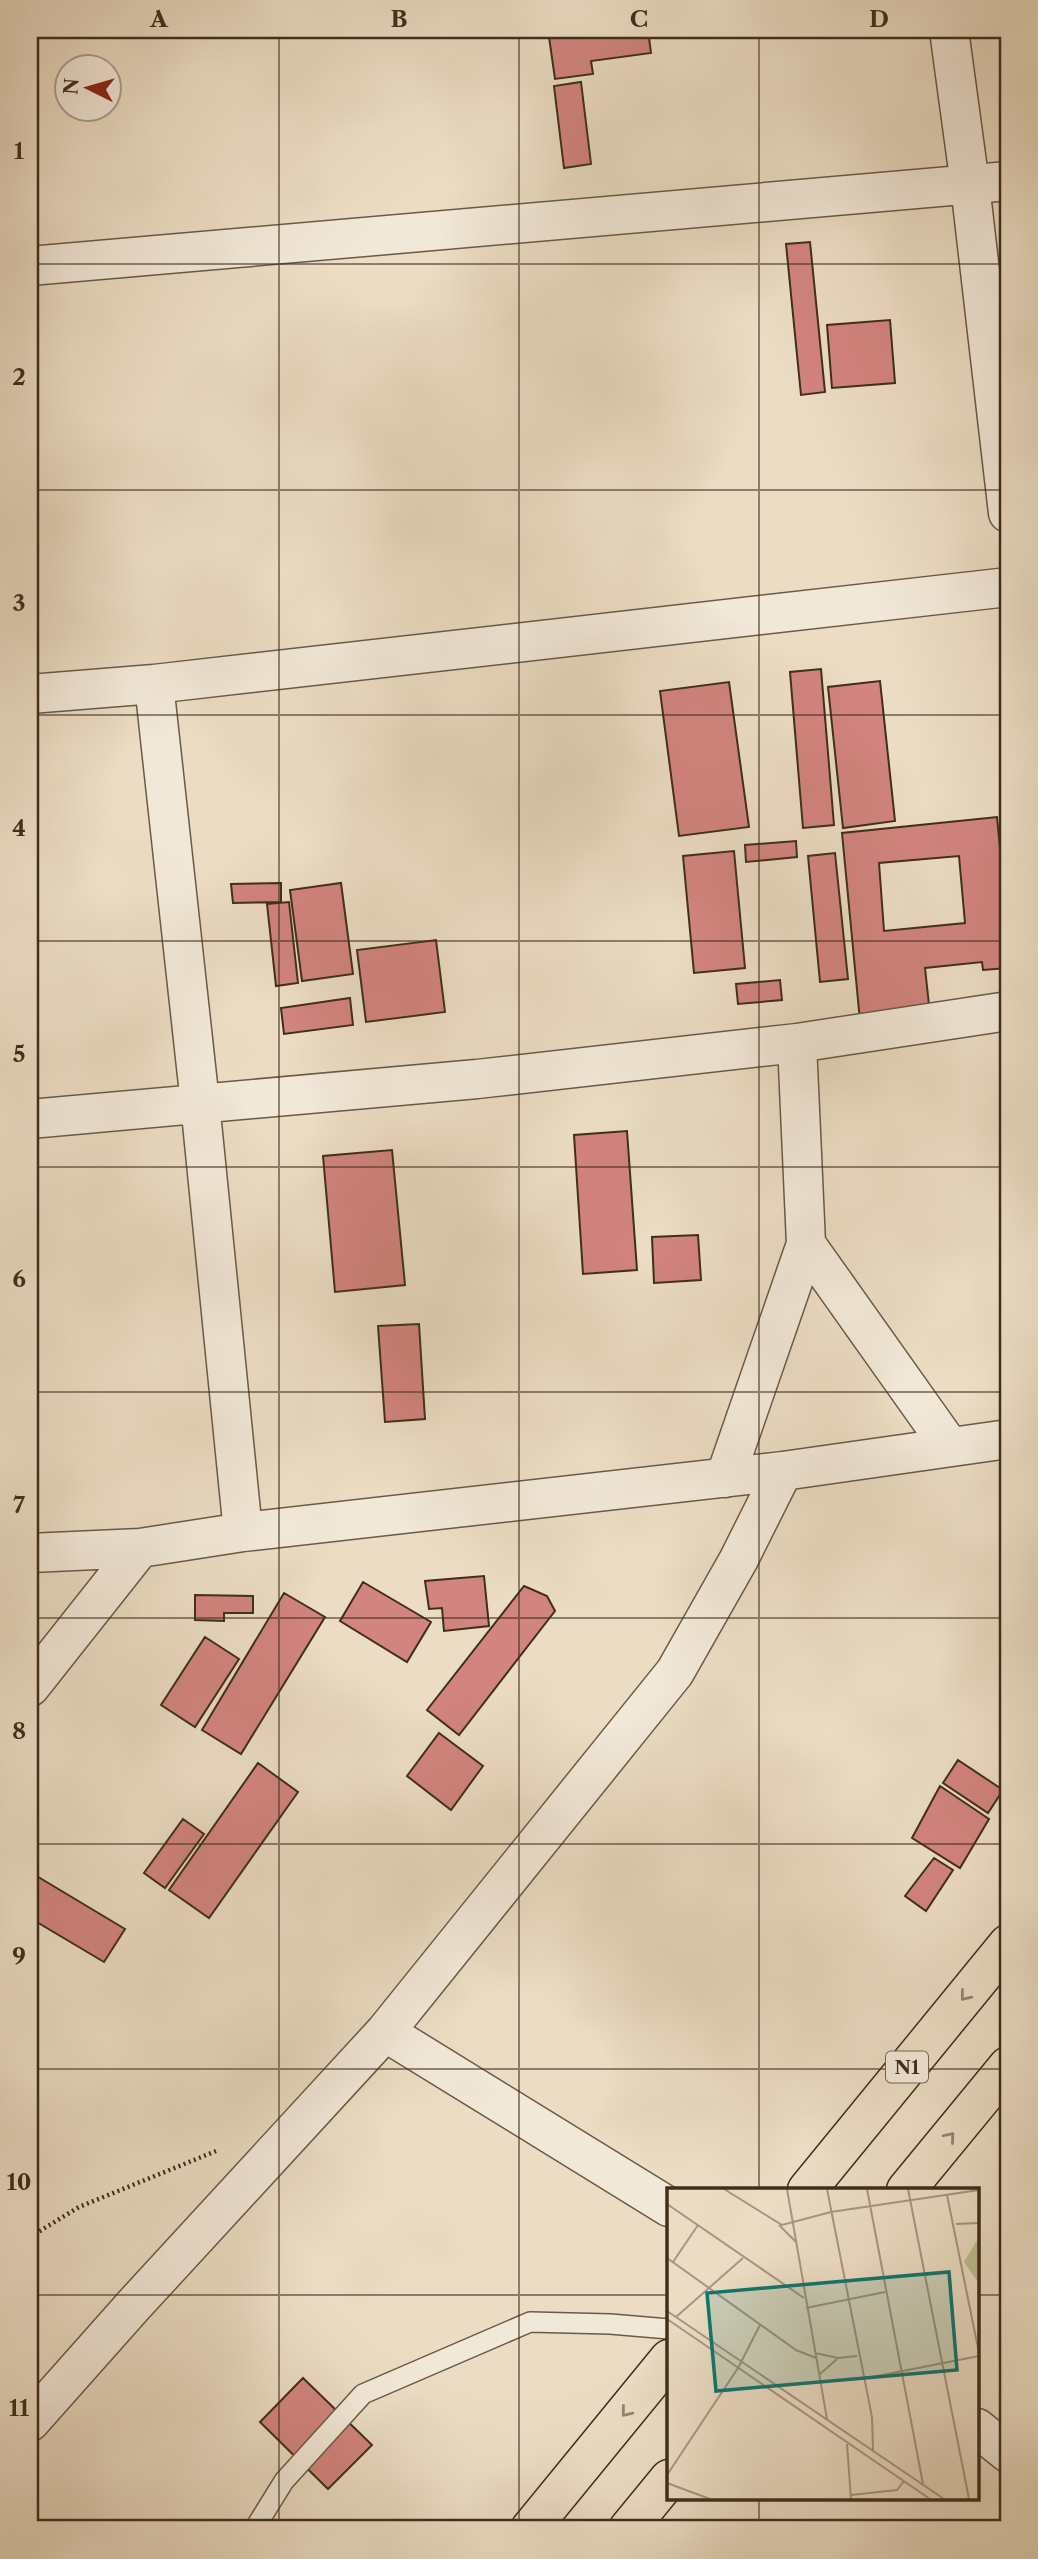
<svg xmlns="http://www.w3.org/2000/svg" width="1038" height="2559" viewBox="0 0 1038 2559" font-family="'Libre Caslon Text',serif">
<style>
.building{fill:#d2847e;stroke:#3f2e1d;stroke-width:2;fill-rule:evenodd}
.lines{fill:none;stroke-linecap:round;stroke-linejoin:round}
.lane-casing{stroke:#6a5a46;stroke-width:22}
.street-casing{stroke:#6a5a46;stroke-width:41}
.highway-casing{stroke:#3f2e1d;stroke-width:41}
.path{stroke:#3f2e1d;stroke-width:4.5;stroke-dasharray:2 3.5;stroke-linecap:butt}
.lane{stroke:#f2e8d8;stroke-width:19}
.street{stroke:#f2e8d8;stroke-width:38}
.highway{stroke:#ebdcc3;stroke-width:38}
.oneway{stroke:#958570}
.grid{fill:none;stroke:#3f2e1d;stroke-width:2;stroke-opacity:0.55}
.labels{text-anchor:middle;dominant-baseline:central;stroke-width:7;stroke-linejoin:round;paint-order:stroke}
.shield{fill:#f2e8d8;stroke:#756655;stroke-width:2}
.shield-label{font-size:19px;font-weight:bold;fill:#3f2e1d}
.inset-road{fill:none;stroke:#a69681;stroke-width:2}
.view{fill:#0f766e;fill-opacity:0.15;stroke:#0f766e;stroke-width:3.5}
.inset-edge{fill:none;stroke:#3f2e1d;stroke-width:3.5}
.neatline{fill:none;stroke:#3f2e1d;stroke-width:2.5}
.grid-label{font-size:23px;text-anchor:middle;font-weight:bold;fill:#3f2e1d}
</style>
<rect width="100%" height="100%" fill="#ebdcc3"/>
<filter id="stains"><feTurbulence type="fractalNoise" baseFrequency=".00286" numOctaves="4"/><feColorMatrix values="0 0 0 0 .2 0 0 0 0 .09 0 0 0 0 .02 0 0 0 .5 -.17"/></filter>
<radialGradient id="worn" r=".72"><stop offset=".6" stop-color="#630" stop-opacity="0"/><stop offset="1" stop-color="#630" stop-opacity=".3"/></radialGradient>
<path class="building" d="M 548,30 L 648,30 L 651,53 L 591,61 L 593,74 L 555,79 Z
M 581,82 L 591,164 L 564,168 L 554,86 Z
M 810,242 L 825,392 L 801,395 L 786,244 Z
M 890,320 L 895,383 L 832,388 L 827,325 Z
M 821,669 L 834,825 L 803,828 L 790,672 Z
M 880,681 L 895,821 L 843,828 L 828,687 Z
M 729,682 L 749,827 L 679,836 L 660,691 Z
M 997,817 L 1008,931 L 1008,968 L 983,970 L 982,962 L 925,968 L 930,1014 L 860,1021 L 842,833 ZM 959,856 L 965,923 L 884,931 L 879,863 Z
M 796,841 L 797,857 L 746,862 L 745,845 Z
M 734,851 L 745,968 L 694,973 L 683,856 Z
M 835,853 L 848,979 L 820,982 L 808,856 Z
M 281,883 L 281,902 L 233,903 L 231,884 Z
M 341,883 L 353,974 L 302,981 L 290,890 Z
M 289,902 L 298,983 L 276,986 L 267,904 Z
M 436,940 L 445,1012 L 366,1022 L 357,950 Z
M 780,980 L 782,1000 L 738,1004 L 736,984 Z
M 350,998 L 353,1025 L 284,1034 L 281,1008 Z
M 627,1131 L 637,1270 L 583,1274 L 574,1135 Z
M 392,1150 L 405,1285 L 335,1292 L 323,1156 Z
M 698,1235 L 701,1280 L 654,1283 L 652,1237 Z
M 419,1324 L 425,1419 L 385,1422 L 378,1326 Z
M 484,1576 L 489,1626 L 444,1631 L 442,1608 L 429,1609 L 425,1581 Z
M 363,1582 L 431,1622 L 407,1662 L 340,1621 Z
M 524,1586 L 547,1596 L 555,1611 L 459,1735 L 427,1710 Z
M 284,1593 L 325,1617 L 241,1754 L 202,1730 Z
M 195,1595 L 253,1596 L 253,1613 L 224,1613 L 224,1621 L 195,1620 Z
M 205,1637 L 239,1659 L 195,1727 L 161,1705 Z
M 439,1733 L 483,1766 L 451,1810 L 407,1776 Z
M 958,1760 L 1003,1790 L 988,1813 L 943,1783 Z
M 258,1763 L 298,1792 L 209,1918 L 169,1890 Z
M 940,1786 L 989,1819 L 960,1868 L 912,1838 Z
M 183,1819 L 204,1834 L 165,1888 L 144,1873 Z
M 934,1858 L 953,1870 L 926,1911 L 905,1896 Z
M 30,1872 L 125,1929 L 104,1962 L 30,1918 Z
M 303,2378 L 372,2445 L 328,2489 L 260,2422 Z
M 50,2524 L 65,2529 L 40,2529 Z"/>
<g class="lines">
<defs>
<path id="lane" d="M 257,2529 L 258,2523 L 284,2481 L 363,2394 L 530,2322 L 610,2324 L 669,2329"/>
<path id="street" d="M 949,30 L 970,185 L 1008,513
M 30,266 L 1008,181
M 154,684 L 200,1103 L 243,1532
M 30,694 L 154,684 L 1008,587
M 30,1119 L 477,1079 L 797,1043 L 1008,1011
M 806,1244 L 950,1447
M 725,1478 L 806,1244 L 797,1043
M 30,1553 L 140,1548 L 243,1532 L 783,1471 L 1008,1439
M 30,1687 L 140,1548
M 385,2032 L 669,2207
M 30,2422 L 133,2306 L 385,2032 L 675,1672 L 739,1559 L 783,1471
M 977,2428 L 1008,2453"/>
<path id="highway" d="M 807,2190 L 1008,1944
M 906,2190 L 1008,2066
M 530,2529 L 669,2359
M 628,2529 L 669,2479"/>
</defs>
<use href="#lane" class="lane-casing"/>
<use href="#street" class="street-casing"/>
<use href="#highway" class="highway-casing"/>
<path class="path" d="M 30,2237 L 79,2207 L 216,2151"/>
<use href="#lane" class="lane"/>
<use href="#street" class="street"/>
<use href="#highway" class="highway"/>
</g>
<defs><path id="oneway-chevron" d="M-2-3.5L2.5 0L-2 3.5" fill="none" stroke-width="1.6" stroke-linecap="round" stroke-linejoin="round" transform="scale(1.75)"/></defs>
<g class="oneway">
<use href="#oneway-chevron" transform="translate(965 1996) rotate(129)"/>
<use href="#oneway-chevron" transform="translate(950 2137) rotate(-50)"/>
<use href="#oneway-chevron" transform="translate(626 2412) rotate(129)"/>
</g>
<path class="grid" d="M 279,30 L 279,2529M 519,30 L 519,2529M 759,30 L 759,2190M 30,264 L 1008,264M 30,490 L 1008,490M 30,715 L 1008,715M 30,941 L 1008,941M 30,1167 L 1008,1167M 30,1392 L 1008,1392M 30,1618 L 1008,1618M 30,1844 L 1008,1844M 30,2069 L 1008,2069M 30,2295 L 669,2295M 977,2295 L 1008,2295M 759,2498 L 759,2529"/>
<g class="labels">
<rect class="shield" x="886" y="2051.5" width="42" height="31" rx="5"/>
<g class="shield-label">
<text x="907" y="2067">N1</text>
</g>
</g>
<g transform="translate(667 2188)">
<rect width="312" height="312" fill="#ebdcc3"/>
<path d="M 311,51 L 312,94 L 311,94 L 297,74 Z" fill="#bcbf90"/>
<path class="inset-road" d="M 57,1 L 115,37 L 164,24 L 312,2M 120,1 L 160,231M 160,1 L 205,229 L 206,262M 200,1 L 256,296M 241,1 L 302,311M 280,7 L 312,165M 0,16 L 137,110M 289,36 L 312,35M 112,37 L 130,55M 0,70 L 129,162 L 149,170M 6,74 L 31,37M 139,120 L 218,104M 0,123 L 277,311M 9,129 L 76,70M 0,131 L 263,311M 148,165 L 171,170 L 190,168M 153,186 L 170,171M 195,191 L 312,168M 180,256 L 184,311M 0,287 L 71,180 L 93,137M 0,295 L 43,311M 184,307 L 230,302 L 237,293"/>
<path class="view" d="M 282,84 L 290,182 L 49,203 L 40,105 Z"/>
<rect width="312" height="312" class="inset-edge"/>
</g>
<rect width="1038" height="2559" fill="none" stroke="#ebdcc3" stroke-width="77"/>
<g transform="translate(88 88) rotate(275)"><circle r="33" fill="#f2e8d8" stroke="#aa9e8d" stroke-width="2"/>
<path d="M0-5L12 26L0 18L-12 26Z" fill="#8f2418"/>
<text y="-10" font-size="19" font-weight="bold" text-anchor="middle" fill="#3f2e1d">N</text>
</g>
<rect x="38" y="38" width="962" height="2482" class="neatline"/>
<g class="grid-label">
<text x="159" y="27">A</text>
<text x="399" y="27">B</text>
<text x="639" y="27">C</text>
<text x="879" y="27">D</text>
<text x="19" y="159">1</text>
<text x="19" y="385">2</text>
<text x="19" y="611">3</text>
<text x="19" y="836">4</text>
<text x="19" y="1062">5</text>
<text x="19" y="1287">6</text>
<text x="19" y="1513">7</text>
<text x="19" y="1739">8</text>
<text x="19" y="1964">9</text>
<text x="19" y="2190">10</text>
<text x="19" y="2416">11</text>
</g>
<rect width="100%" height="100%" filter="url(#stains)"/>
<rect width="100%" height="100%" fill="url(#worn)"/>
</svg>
